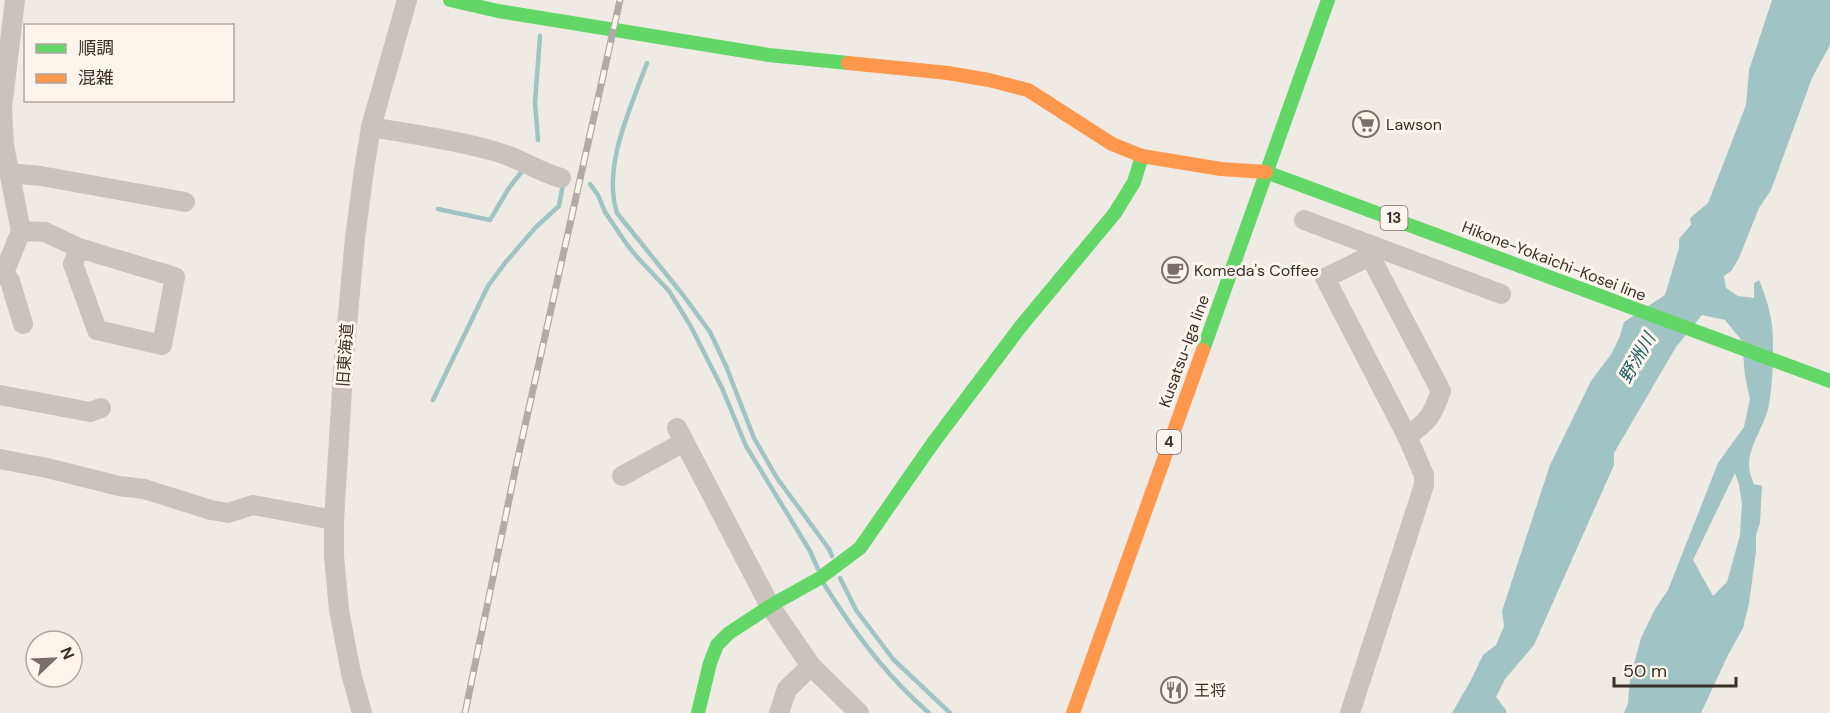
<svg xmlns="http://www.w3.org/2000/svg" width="1830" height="713" viewBox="0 0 1830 713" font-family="'DM Sans','Noto Sans JP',sans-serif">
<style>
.water{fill:#9fc4c3;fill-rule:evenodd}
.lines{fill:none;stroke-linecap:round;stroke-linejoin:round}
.stream{stroke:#9fc4c3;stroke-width:4.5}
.street{stroke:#c9c2bd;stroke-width:20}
.fast{stroke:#63d668;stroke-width:14}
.slow{stroke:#ff974d;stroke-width:14}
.rail-casing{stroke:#b1aba7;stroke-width:7}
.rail{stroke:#fcf5ed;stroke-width:4.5;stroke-dasharray:14;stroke-linecap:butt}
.labels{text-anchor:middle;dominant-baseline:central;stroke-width:6;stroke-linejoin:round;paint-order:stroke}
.shield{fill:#fcf5ed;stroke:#756a64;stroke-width:1.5}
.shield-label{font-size:15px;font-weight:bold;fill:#3b2f2a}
.poi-label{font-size:16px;fill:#3b2f2a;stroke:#fcf5ed;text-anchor:start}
.street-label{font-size:16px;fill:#3b2f2a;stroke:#fcf5ed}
.water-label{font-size:18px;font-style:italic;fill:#1c5d61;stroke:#fcf5ed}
</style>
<rect width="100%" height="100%" fill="#f0eae5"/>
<path class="water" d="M 1772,0 L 1830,0 L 1830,45 L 1812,78 L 1771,190 L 1759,208 L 1739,258 L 1731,271 L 1724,276 L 1726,288 L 1738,296 L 1754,298 L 1754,283 L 1759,280 C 1765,294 1770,310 1772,325 C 1774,349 1773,381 1769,405 C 1763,434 1739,454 1754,484 L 1762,486 L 1760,523 L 1756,535 L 1756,552 L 1749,603 L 1743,628 L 1728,655 L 1701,713 L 1624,713 L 1628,703 L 1630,679 L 1641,638 L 1655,609 L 1668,590 L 1718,463 L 1744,427 L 1750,399 L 1745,376 L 1742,341 L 1725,320 L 1702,315 L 1676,347 L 1614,453 L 1614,465 L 1534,645 L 1505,679 L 1496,697 L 1506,710 L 1506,713 L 1452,713 L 1471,680 L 1483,655 L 1496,645 L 1504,626 L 1502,611 L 1550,465 L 1591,381 L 1612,353 L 1620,336 L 1624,322 L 1665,295 L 1679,248 L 1679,239 L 1691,225 L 1690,218 L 1708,203 L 1724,162 L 1746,105 L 1749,70 ZM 1735,473 L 1739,485 L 1742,504 L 1740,535 L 1727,582 L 1713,596 L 1693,560 Z"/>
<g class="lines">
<path class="stream" d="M 647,63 C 631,107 602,166 617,213 L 683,295 L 710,332 L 726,366 L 754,438 L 777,478 L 829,549 L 832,556
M 538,140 L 535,102 L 540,36
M 590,184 L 598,195 L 605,212 L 628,246 L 638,258 L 669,291 L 690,325 L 722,388 L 746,446 L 810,551 L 818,569
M 438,209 L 490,220 L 509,188 L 523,170
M 433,400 L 488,286 L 505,263 L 536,227 L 559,206 L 563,184
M 840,578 L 856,610 L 893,659 L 950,713
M 824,584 C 853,631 887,677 929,713"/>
<path class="street" d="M 371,127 C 412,134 456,140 497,152 C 519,158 539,172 561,178
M 10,173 L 41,176 L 185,202
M 1304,220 L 1501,294
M 21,231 L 45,232 L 79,248 L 175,277 L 162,345 L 97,330 L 73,264 L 79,248
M 1370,256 L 1441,391 C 1432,416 1429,421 1407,436 L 1325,278 Z
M 2,271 L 10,281 L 23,324
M 0,273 L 6,268 L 21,231 L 4,146 L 2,108 L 15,0
M 0,395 L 90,412 L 101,408
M 677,428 L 770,606 L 811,666 L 859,713
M 0,459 L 47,468 L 119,486 L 144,489 L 211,510 L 228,513 L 253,505 L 334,520
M 622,476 L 684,442
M 362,713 L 351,673 L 339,610 L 334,556 L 334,520 L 344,358 L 355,238 L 364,170 L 371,127 L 407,0
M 779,713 L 787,689 L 811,666
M 1350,713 L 1424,485 L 1424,475 L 1407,436"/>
<path class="fast" d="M 450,0 L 498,11 L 769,55 L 848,63
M 1266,172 L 1830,381
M 1203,350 L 1328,0
M 698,713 L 710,663 L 717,645 L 729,633 L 775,603 L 820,578 L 860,548 L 933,443 L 1021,326 L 1115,213 L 1134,182 L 1142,156"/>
<path class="slow" d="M 848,63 L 948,73 L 989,80 L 1028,90 L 1112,144 L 1142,156 L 1221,169 L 1266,172
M 1073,713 L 1203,350"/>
<defs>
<path id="rail" d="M 465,713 L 516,466 L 620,0"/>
</defs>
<use href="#rail" class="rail-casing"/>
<use href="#rail" class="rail"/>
</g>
<defs>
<symbol id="supermarket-ring" viewBox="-11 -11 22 22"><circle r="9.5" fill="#fcf5ed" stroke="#7a706b" stroke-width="1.5"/><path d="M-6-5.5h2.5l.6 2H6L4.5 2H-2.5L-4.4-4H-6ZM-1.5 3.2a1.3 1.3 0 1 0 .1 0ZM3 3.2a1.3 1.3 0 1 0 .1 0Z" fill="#7a706b"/></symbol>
<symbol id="cafe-ring" viewBox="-11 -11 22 22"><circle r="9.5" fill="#fcf5ed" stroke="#7a706b" stroke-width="1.5"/><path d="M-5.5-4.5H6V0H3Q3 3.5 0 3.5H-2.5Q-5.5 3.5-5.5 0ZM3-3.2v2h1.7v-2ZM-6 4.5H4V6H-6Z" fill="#7a706b"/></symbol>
<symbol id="restaurant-ring" viewBox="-11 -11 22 22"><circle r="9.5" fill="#fcf5ed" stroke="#7a706b" stroke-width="1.5"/><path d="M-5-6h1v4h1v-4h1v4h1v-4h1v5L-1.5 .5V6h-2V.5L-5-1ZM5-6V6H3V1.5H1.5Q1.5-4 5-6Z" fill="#7a706b"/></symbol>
</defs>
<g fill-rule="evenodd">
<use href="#supermarket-ring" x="1351" y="109" width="30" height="30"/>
<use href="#cafe-ring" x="1160" y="255" width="30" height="30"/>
<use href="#restaurant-ring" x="1159" y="675" width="30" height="30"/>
</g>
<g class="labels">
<g class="shield">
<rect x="1380.5" y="206" width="27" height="24" rx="4.5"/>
<rect x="1157" y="430" width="24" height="24" rx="4.5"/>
</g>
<g class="shield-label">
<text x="1394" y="218">13</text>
<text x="1169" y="442">4</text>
</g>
<g class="poi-label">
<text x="1386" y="124">Lawson</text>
<text x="1194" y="270">Komeda's Coffee</text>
<text x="1194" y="690">王将</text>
</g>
<g class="street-label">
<text transform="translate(1554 261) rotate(21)">Hikone-Yokaichi-Kosei line</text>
<text transform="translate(1184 351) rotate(-70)">Kusatsu-Iga line</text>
<text transform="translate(345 355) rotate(-86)">旧東海道</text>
</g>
<g class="water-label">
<text transform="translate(1637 358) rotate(-60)">野洲川</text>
</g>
</g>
<rect x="24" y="24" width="210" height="78" fill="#fcf5ed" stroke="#afa69f" stroke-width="1.5"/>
<rect x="36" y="44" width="30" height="9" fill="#63d668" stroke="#afa69f" stroke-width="1.5"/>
<text x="78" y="54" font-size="18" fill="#3b2f2a">順調</text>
<rect x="36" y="74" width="30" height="9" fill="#ff974d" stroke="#afa69f" stroke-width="1.5"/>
<text x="78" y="84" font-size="18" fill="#3b2f2a">混雑</text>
<g transform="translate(54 659) rotate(67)"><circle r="28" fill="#fcf5ed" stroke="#afa69f" stroke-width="1.5"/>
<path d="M0-4.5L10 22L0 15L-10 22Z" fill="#7a706b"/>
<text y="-9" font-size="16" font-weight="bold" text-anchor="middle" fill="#3b2f2a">N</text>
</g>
<path d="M1614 677v9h122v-9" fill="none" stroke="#3b2f2a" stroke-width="3"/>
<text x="1623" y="677" font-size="18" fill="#3b2f2a" stroke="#fcf5ed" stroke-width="4.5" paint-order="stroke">50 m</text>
</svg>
